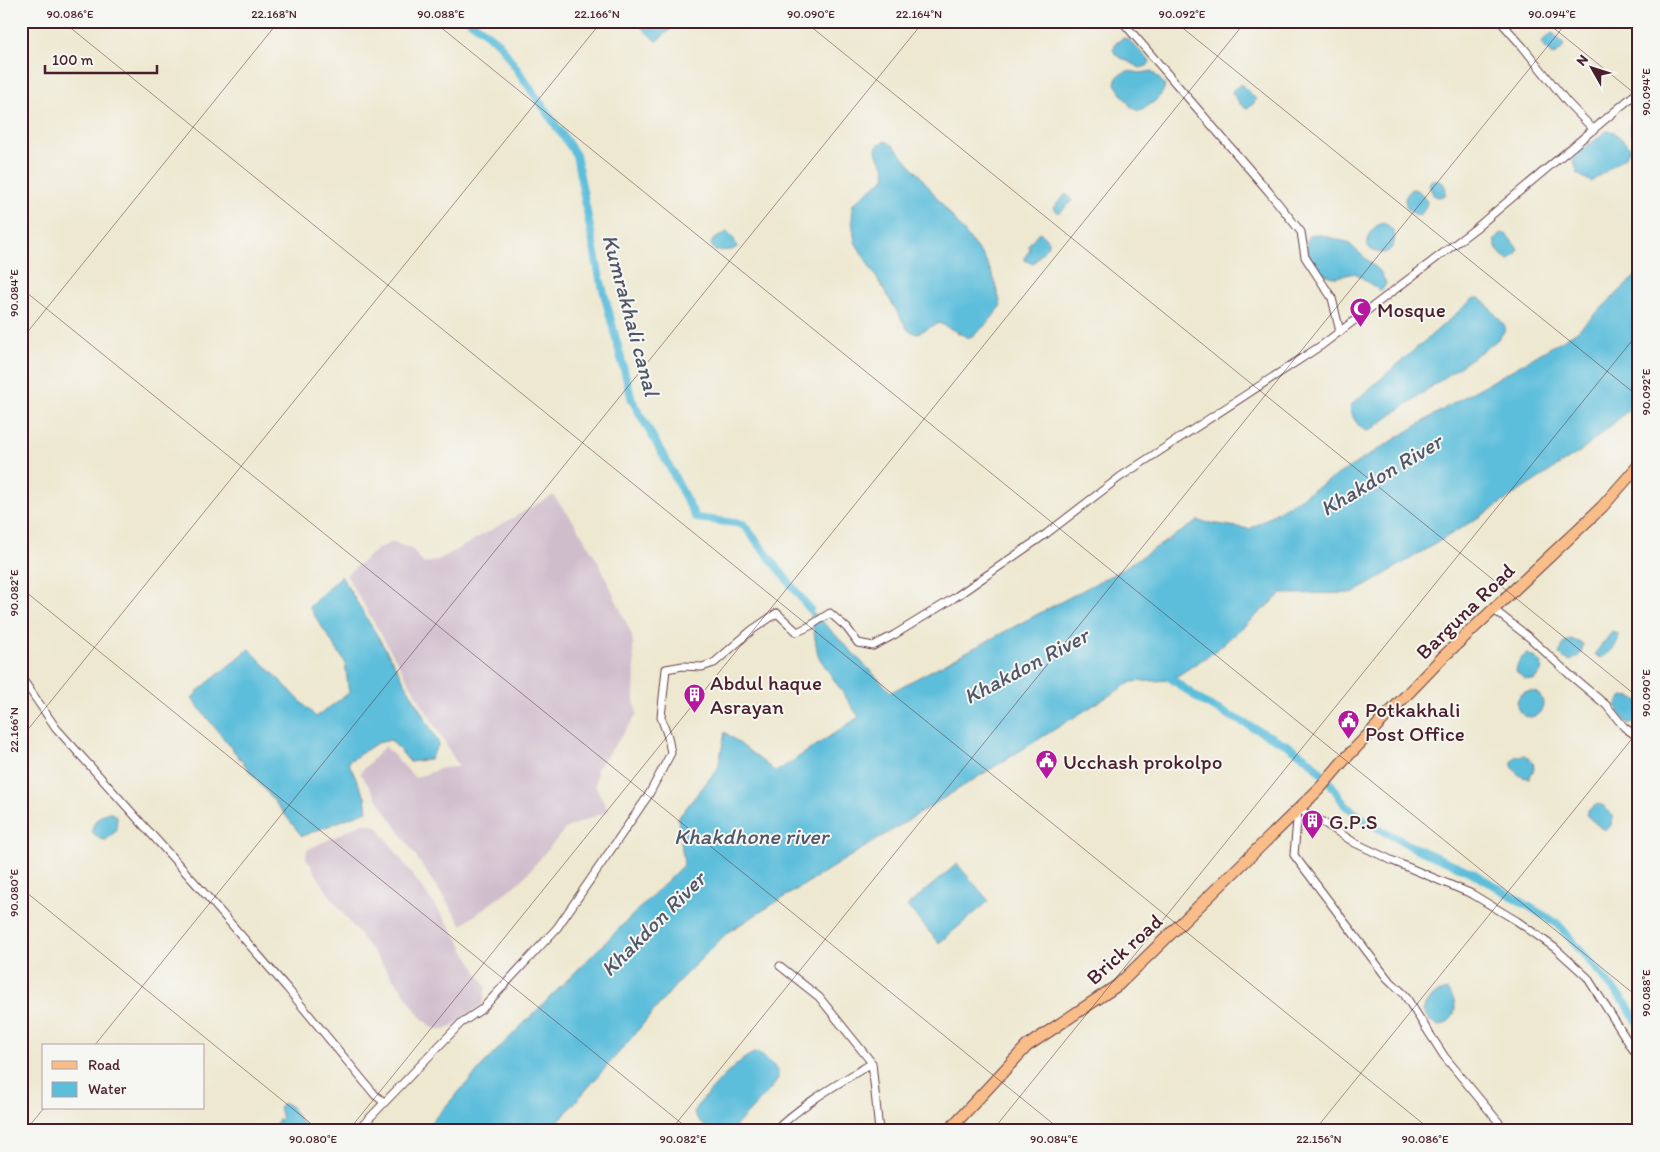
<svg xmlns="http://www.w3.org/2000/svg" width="1660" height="1152" viewBox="0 0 1660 1152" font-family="Itim,sans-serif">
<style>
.industrial{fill:#d0bdcc}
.water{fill:#5dbedb;stroke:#546e83}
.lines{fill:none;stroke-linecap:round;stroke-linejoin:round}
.canal{stroke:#5dbedb;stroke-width:8}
.street-casing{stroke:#633d44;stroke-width:9}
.primary-casing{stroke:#633d44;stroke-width:13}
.street{stroke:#fff;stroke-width:7}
.primary{stroke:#f9bd89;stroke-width:11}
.ticks{fill:none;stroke:#4a1f2b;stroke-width:1;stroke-opacity:0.45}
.labels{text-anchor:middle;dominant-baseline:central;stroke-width:4;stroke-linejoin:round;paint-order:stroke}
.poi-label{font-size:21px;fill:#4a1f2b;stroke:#f6f6f2;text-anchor:start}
.street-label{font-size:21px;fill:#4a1f2b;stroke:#f6f6f2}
.water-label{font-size:22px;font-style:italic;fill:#515769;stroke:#f6f6f2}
.neatline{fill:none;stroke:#4a1f2b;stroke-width:2}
.ticks-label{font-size:12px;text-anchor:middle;fill:#4a1f2b}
</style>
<rect width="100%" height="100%" fill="#f6f6f2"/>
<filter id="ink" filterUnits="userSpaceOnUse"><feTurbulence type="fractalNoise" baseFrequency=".02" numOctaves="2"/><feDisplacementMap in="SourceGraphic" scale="10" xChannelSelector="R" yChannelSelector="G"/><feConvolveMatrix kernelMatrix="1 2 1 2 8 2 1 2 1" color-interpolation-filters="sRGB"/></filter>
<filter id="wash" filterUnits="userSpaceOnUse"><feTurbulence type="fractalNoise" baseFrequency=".0096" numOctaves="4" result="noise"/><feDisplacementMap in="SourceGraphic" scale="20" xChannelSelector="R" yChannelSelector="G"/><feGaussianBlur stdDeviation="1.12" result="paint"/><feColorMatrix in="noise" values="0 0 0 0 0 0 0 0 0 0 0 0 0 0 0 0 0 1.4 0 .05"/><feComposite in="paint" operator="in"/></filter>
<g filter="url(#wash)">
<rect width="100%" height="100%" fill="#eee8d0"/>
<path class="industrial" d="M 553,495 L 574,522 L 599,563 L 632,635 L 635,673 L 634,699 L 637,715 L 597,769 L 595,785 L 608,811 L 566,828 L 522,880 L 462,925 L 360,773 L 385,746 L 415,778 L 442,768 L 459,767 L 346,575 L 379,548 L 394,542 L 413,550 L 424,564 L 440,559 Z
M 363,823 L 377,826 L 452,929 L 486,987 L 483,1004 L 446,1030 L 432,1028 L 419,1015 L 402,990 L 332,899 L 306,858 L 307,850 Z"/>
<path class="water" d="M 635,21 L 680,21 L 657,41 L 653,39 Z
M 1552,33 L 1555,35 L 1564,45 C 1562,50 1558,54 1552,55 L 1542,45 L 1542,41 Z
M 1123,38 L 1128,39 L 1148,59 L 1150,62 L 1147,66 L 1140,68 L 1116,55 L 1113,49 L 1116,43 Z
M 1128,71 L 1141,73 L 1152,71 L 1165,85 C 1163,98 1149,106 1138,111 L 1131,107 L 1115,84 C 1116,76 1121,73 1128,71 Z
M 1241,84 L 1256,99 L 1254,103 L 1248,108 L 1242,106 L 1232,93 L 1233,90 Z
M 1636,115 L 1639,115 L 1639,140 L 1631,134 C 1629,126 1629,121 1636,115 Z
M 1607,131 L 1614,132 L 1631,148 L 1625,157 L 1591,182 L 1578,174 L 1573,160 L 1577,154 Z
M 886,141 L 894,146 L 917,172 L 985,259 L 993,276 L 1001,305 C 993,318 982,330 969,338 L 939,323 L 916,334 L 908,330 L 855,242 L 852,220 L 853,204 L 886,177 L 884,165 L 877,155 L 876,149 L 879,144 Z
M 1435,179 L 1443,183 L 1446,189 L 1445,195 L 1439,197 L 1434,196 L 1429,186 L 1430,181 Z
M 1411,189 C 1420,189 1423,195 1427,202 L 1425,209 L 1420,215 C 1409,213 1406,210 1405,198 Z
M 1066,194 L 1072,201 L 1059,213 L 1053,208 Z
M 1382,223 C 1406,228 1393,269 1367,246 C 1369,236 1371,227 1382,223 Z
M 727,232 L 733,237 L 737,247 L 732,250 L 715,251 L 711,244 L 713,240 Z
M 1040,232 L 1049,241 L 1049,244 L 1033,264 L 1024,260 L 1024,258 L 1030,250 L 1028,246 L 1029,244 L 1038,233 Z
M 1502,233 L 1507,235 L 1518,249 L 1516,254 L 1510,260 C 1502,258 1493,247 1495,239 Z
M 1317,234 L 1347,242 L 1380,271 L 1386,283 L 1383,289 L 1379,290 L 1355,273 C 1349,274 1341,277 1335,277 C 1318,277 1301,251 1309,235 Z
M 1639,273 L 1639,401 L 1584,449 L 1489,511 L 1354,593 L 1281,594 L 1214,652 L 1171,680 L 1131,682 L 728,932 L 680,980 L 628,1042 L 550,1131 L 423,1131 L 500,1047 L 684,864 L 678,818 L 718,768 L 725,732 L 776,772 L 859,717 L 818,656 L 810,609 L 891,692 L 1119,571 L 1198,521 L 1250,529 L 1455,402 L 1526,362 L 1576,332 Z
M 1479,298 L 1484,301 L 1505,326 L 1504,332 L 1496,341 L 1369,431 C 1360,431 1353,418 1350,410 L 1352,404 L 1473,299 Z
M 341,576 L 395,665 L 439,744 L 430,759 L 410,762 L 391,740 L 377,743 L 348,762 L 365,797 L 367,811 L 302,836 L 192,699 L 199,690 L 249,649 L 316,717 L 349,693 L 345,662 L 309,607 Z
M 1612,632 L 1618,634 C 1621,643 1607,657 1599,658 L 1595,654 L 1596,652 Z
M 1571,639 L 1583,644 C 1582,654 1579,657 1570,661 L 1564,658 L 1559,654 L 1564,643 Z
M 1527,654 L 1536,658 L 1542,664 L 1541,672 L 1534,680 L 1524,679 L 1516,671 C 1517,663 1520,658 1527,654 Z
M1517 704a13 13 0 1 1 26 0a13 13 0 1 1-26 0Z
M 1623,696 L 1632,697 L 1639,701 L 1639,719 L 1636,723 L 1627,723 L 1618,712 L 1616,705 Z
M 1525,755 L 1533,762 L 1534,769 L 1529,778 C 1520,778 1517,774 1512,766 L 1512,761 L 1516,756 Z
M 1598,804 L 1604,806 L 1613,816 L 1611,825 L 1607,830 L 1601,828 L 1586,815 L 1588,810 Z
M 109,812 L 117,816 L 116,831 L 106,840 C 99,839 95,837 92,830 C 94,821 100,814 109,812 Z
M 957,864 L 989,901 L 939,943 L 907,906 Z
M 1447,990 C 1460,1002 1457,1022 1439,1026 L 1429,1020 L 1423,1011 C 1427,999 1434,993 1447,990 Z
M 758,1052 L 778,1070 L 778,1078 L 775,1084 L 731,1131 C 712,1131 705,1131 694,1113 L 696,1107 C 710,1093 739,1055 758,1052 Z
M 284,1103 L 290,1106 L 307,1131 L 278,1131 L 276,1124 L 279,1120 L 282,1119 L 279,1107 Z"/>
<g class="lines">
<path class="canal" d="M 470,21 L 499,43 L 576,155 L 599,274 L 632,400 L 668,464 L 696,518 L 743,524 L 810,609
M 1165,674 L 1203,702 L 1287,745 L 1308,759 L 1329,781 L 1345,805 L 1368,823 L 1413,847 L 1473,873 L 1558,924 L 1627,1005 L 1639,1025"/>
</g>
</g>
<g filter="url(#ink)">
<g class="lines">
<defs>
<path id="street" d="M 1122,21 L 1269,192 L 1301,232 L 1305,257 L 1332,298 L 1340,332
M 1500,21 L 1523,47 L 1567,102 L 1594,130
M 1493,609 L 1530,638 L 1570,675 L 1606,705 L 1624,727 L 1639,738
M 21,677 L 56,728 L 206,895 L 287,988 L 375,1095 L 384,1102
M 780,966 L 819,997 L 872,1063 L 879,1131
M 357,1131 L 461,1023 L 482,1009 L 557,928 L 648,796 L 671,753 L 668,737 L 661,717 L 666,669 L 683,666 L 702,667 L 714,663 L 752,630 L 777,613 L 797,632 L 810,626 L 830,613 L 847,628 L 858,643 L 873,646 L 894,635 L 954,598 L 1046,534 L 1120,477 L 1322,345 L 1476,228 L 1639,91
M 775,1131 C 803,1103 838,1084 872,1063
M 1506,1131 L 1444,1056 L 1404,994 L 1387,978 L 1294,855 L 1298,809 L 1321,821 L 1355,843 L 1393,861 L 1472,894 L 1517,921 L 1555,948 L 1587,977 L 1639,1059"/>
<path id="primary" d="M 948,1131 L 1027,1046 L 1118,985 L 1320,788 L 1344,760 L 1443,657 L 1602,507 L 1639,465"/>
</defs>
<use href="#street" class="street-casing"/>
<use href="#primary" class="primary-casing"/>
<use href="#street" class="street"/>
<use href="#primary" class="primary"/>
</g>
</g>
<path class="ticks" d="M 62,21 L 1432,1131M 433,21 L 1639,998M 804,21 L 1639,698M 1174,21 L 1639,397M 1545,21 L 1639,97M 21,288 L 1062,1131M 21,340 L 279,21M 21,588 L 691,1131M 21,738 L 602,21M 21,888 L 320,1131M 94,1046 L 924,21M 25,1131 L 44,1108M 348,1131 L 1246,21M 670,1131 L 1568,21M 992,1131 L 1639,332M 1314,1131 L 1639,730M 1636,1131 L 1639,1128"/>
<defs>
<symbol id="mosque-pin" viewBox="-11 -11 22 30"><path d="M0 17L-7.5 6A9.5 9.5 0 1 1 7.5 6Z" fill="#b5179e" stroke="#f6f6f2"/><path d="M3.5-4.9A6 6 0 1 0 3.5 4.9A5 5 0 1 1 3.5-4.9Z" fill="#fff"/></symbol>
<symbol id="building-pin" viewBox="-11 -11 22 30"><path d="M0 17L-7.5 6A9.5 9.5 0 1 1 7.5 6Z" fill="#b5179e" stroke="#f6f6f2"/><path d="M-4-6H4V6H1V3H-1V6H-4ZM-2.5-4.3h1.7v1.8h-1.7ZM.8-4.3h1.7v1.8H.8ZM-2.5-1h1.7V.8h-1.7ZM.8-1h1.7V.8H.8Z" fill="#fff"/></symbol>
<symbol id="civic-pin" viewBox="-11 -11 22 30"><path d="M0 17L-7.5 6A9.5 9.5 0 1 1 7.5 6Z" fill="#b5179e" stroke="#f6f6f2"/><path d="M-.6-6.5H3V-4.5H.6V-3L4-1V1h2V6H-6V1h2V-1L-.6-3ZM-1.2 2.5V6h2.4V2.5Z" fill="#fff"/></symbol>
</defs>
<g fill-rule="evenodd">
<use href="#mosque-pin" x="1348" y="296" width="25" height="34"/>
<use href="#building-pin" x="682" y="682" width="25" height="34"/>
<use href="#civic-pin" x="1336" y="708" width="25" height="34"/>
<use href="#civic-pin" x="1034" y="748" width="25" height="34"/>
<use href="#building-pin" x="1300" y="808" width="25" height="34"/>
</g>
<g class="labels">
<g class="poi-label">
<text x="1377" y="309">Mosque</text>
<text x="710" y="682">Abdul haque<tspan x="710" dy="24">Asrayan</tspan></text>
<text x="1365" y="709">Potkakhali<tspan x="1365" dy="24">Post Office</tspan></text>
<text x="1063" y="761">Ucchash prokolpo</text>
<text x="1329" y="821">G.P.S</text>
</g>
<g class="street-label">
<text transform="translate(1465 611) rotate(-44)">Barguna Road</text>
<text transform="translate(1124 949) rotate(-42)">Brick road</text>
</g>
<g class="water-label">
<text transform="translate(631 315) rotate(75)">Kumrakhali canal</text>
<text transform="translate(1381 475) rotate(-31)">Khakdon River</text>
<text transform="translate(1026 666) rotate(-28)">Khakdon River</text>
<text x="751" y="836">Khakdhone river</text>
<text transform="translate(653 924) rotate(-45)">Khakdon River</text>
</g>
</g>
<rect width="1660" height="1152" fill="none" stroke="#f6f6f2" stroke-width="55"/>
<rect x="42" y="1044" width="162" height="65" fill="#f6f6f2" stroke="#b1a0a2"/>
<rect x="52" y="1061" width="25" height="8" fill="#f9bd89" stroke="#b1a0a2"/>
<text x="88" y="1070" font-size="15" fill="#4a1f2b">Road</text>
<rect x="52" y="1082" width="25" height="15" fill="#5dbedb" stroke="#b1a0a2"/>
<text x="88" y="1094" font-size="15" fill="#4a1f2b">Water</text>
<g transform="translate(1592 68) rotate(309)" stroke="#f6f6f2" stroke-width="4" paint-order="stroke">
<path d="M0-4L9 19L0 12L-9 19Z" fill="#4a1f2b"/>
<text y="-8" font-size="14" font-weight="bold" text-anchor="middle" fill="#4a1f2b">N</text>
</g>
<path d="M45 65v8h112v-8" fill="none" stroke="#4a1f2b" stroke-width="2.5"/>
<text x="52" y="65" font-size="15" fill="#4a1f2b" stroke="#f6f6f2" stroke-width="4" paint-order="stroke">100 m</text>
<rect x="28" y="28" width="1604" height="1096" class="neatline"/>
<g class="ticks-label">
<text x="70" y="18">90.086°E</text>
<text x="274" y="18">22.168°N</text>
<text x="441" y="18">90.088°E</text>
<text x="597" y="18">22.166°N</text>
<text x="811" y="18">90.090°E</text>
<text x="919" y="18">22.164°N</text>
<text x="1182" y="18">90.092°E</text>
<text x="1552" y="18">90.094°E</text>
<text transform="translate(1646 92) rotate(-90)" y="4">90.094°E</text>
<text transform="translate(14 293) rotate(-90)" y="4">90.084°E</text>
<text transform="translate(1646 392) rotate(-90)" y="4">90.092°E</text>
<text transform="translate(14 593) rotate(-90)" y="4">90.082°E</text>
<text transform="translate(1646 693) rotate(-90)" y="4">90.090°E</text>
<text transform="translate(14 730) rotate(-90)" y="4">22.166°N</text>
<text transform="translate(14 893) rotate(-90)" y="4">90.080°E</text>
<text transform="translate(1646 993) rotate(-90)" y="4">90.088°E</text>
<text x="313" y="1143">90.080°E</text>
<text x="683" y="1143">90.082°E</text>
<text x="1054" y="1143">90.084°E</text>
<text x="1319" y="1143">22.156°N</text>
<text x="1425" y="1143">90.086°E</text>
</g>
</svg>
